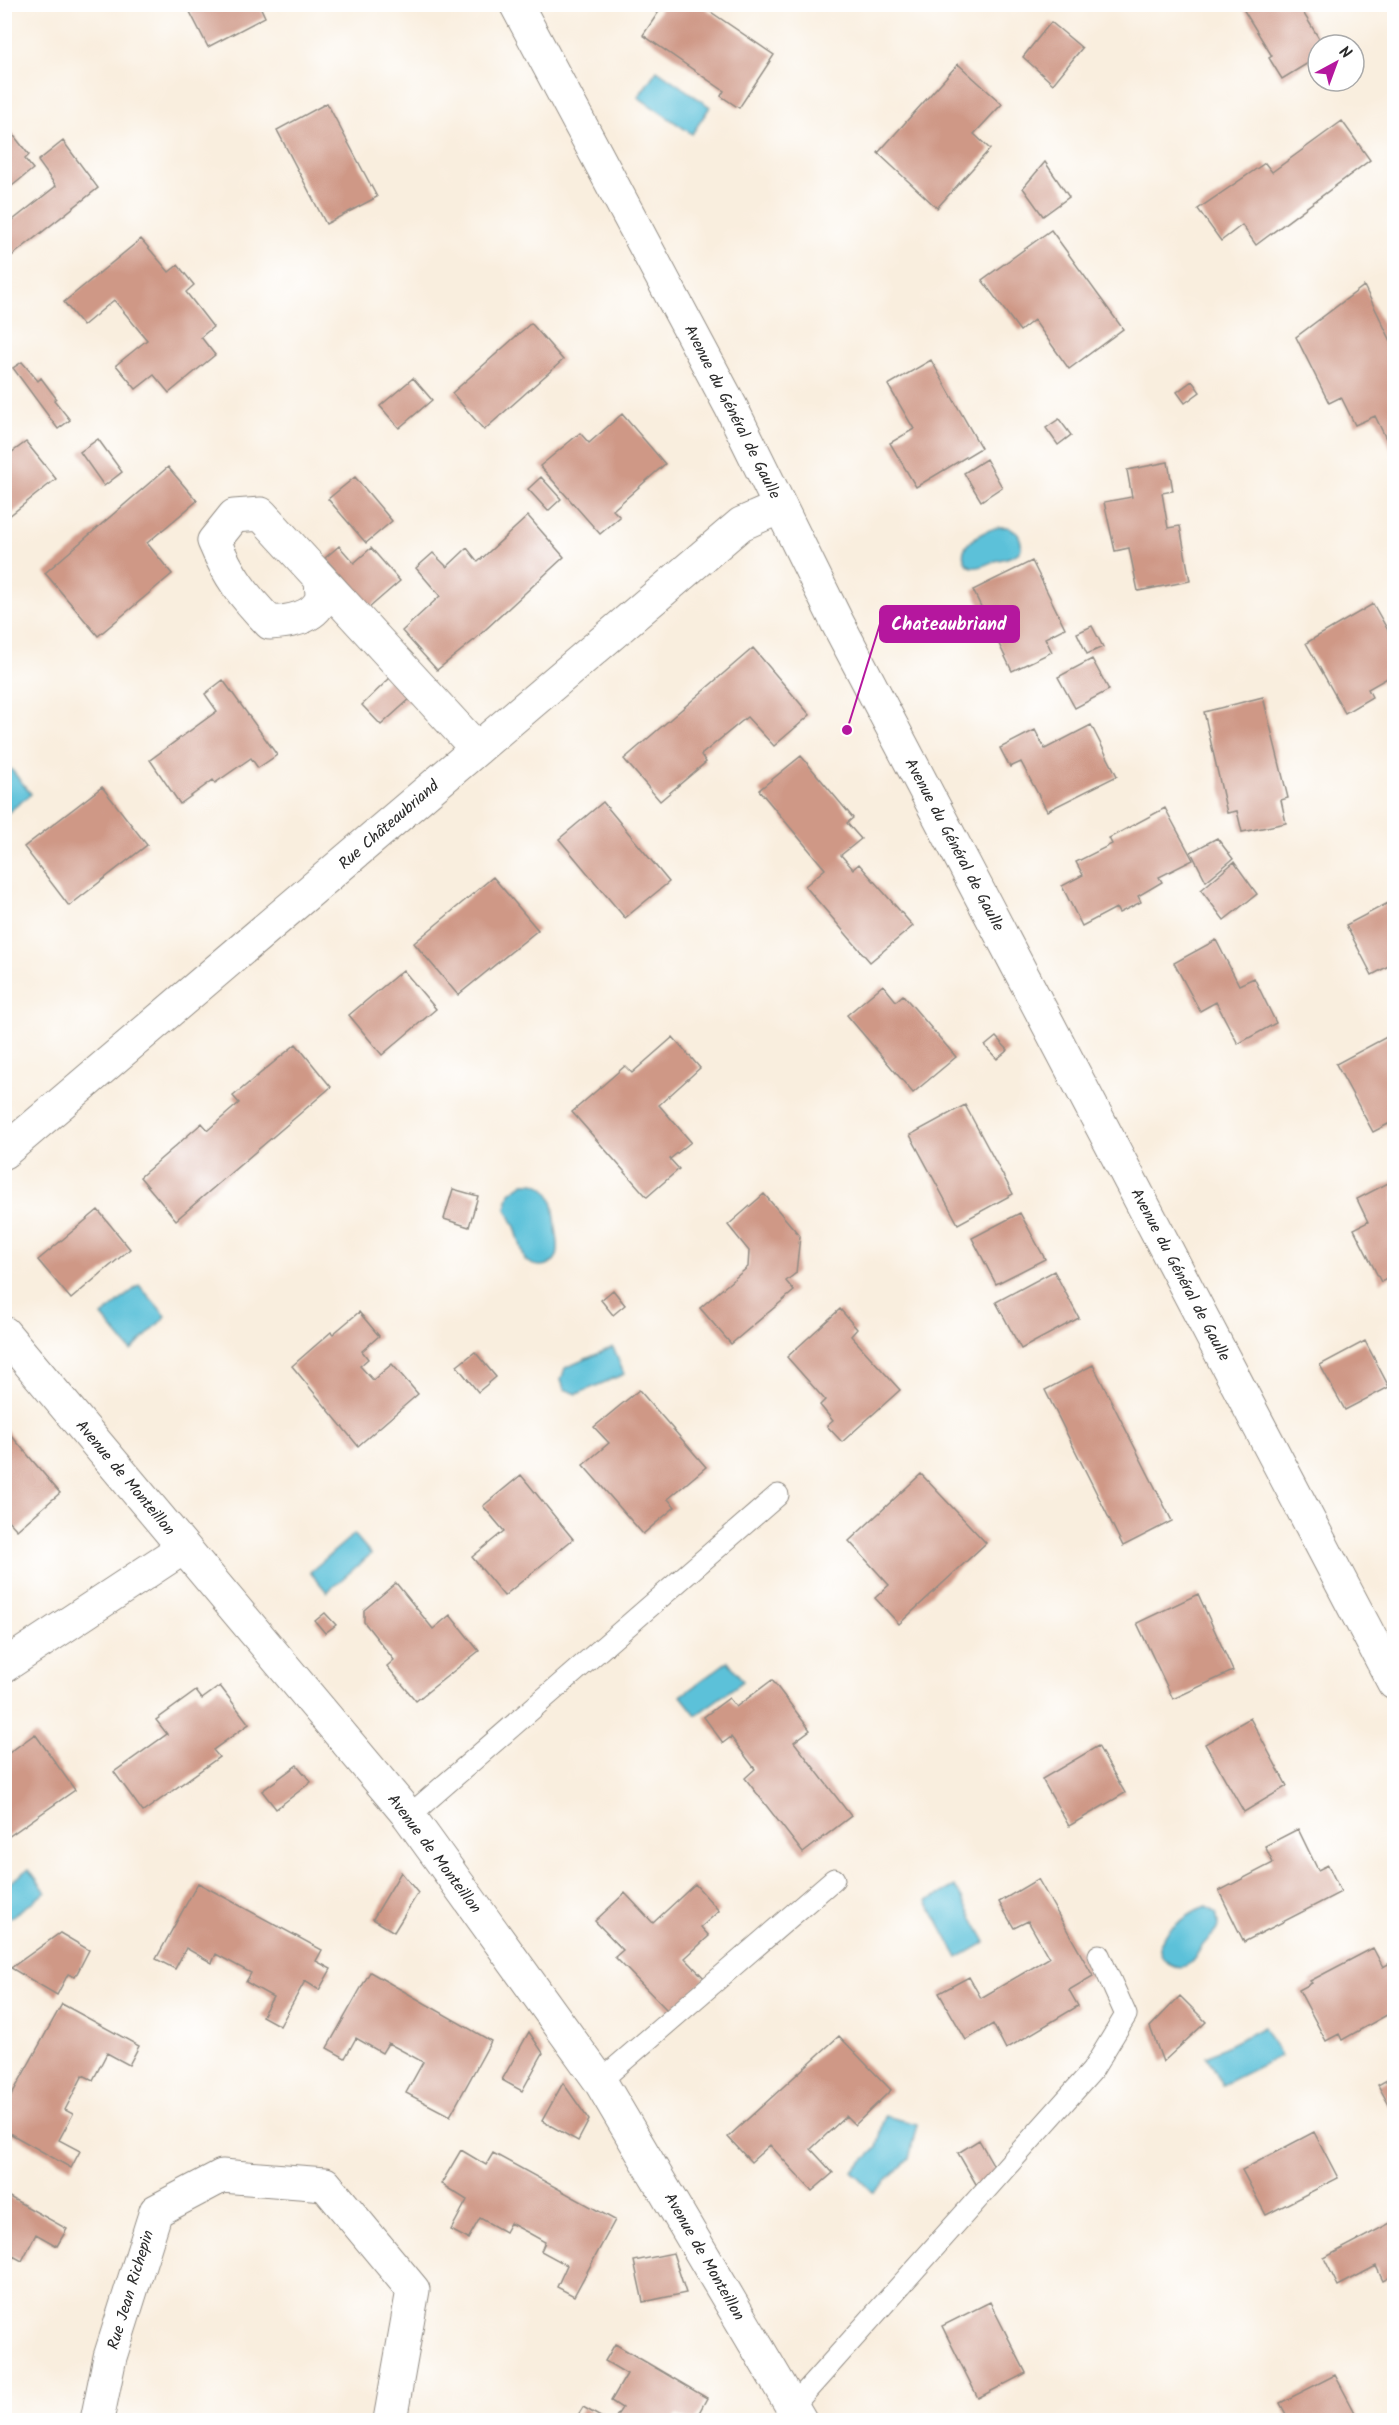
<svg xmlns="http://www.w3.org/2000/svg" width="1399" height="2425" viewBox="0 0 1399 2425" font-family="Kalam,sans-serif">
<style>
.water{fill:#5bc1d9;stroke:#437682;stroke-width:1.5}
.building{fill:#cf9886}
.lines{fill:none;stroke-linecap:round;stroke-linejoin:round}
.service-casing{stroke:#928c84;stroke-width:23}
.minor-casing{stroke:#928c84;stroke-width:35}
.secondary-casing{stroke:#928c84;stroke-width:35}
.service{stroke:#fff;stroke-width:21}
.minor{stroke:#fff;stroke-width:33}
.secondary{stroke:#fff;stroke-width:33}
.labels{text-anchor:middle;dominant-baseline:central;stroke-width:6;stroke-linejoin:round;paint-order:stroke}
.street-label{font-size:16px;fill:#2b2b2b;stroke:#fff}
.leader{fill:none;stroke:#b5179e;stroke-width:2}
.callout-dot{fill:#b5179e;stroke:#fff;stroke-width:2}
.callout{fill:#b5179e;stroke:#b5179e;stroke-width:2}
.callout-label{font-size:18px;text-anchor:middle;font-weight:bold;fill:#fff}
</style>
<rect width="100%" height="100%" fill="#fff"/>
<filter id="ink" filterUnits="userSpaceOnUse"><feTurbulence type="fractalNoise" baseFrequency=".0167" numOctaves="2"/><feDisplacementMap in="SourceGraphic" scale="12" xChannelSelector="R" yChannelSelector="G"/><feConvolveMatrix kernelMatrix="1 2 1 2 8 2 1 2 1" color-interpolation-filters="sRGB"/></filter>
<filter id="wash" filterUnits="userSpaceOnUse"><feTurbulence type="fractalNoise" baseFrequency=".008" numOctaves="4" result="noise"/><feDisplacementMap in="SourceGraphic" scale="24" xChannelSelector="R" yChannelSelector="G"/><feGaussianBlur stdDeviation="1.35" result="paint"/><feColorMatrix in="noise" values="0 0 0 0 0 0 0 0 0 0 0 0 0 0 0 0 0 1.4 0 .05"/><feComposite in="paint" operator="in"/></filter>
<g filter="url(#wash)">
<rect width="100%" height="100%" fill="#f9eede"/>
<path class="water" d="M 657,70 L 710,107 L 692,134 L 638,97 Z
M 999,527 L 1008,527 L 1018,534 C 1029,556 1010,557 995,561 C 987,563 980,569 973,567 C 968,566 965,563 964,558 C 959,542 987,530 999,527 Z
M 11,769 L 31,794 L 5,815 L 5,774 Z
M 524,1183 C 553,1180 554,1206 556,1228 C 557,1236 560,1248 557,1256 C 551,1269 534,1268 525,1260 L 515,1227 L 506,1209 L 510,1193 Z
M 139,1285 L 166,1316 L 131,1351 L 102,1316 Z
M 613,1347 L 624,1374 L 577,1394 L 564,1389 L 561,1380 L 565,1368 Z
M 354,1534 L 371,1554 L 327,1592 L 310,1572 Z
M 728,1661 L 743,1681 L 696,1715 L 681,1696 Z
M 29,1869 L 46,1892 L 5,1921 L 5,1886 Z
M 955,1886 L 986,1942 L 958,1958 L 927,1901 Z
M 1206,1907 L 1216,1913 C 1222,1932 1214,1932 1203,1945 C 1198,1951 1196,1959 1189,1964 C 1177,1972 1158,1961 1160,1946 C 1162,1931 1193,1911 1206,1907 Z
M 1264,2027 L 1280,2056 L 1222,2085 L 1207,2056 Z
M 885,2116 L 917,2124 L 909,2159 L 874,2193 L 852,2171 L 877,2148 Z"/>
<g id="blocks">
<path class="building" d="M 186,4 L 259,4 L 265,17 L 208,47 Z
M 664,4 L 699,4 L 774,55 L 739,108 L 721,96 L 724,91 L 643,35 Z
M 1240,4 L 1298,4 L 1323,45 L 1318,45 L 1318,57 L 1282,79 L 1269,58 L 1272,56 Z
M 1051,22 L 1082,48 L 1053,84 L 1023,57 Z
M 958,64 L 1002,104 L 974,134 L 990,149 L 937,208 L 878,153 Z
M 327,103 L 377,197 L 326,224 L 277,130 Z
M 1342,121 L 1370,160 L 1256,245 L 1242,225 L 1221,241 L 1198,209 L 1265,163 L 1272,172 Z
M 4,123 L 29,155 L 25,159 L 33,169 L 7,190 L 4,186 Z
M 63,141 L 98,188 L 4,262 L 4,227 L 56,186 L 38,161 Z
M 1045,162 L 1069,197 L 1043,216 L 1023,188 Z
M 1051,230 L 1123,329 L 1069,369 L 1034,320 L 1020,331 L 982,280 Z
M 141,239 L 169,272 L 178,265 L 194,285 L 186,292 L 213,327 L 201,337 L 215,355 L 169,393 L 154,375 L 136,389 L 116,365 L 147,340 L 114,300 L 83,326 L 64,302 Z
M 1364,286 L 1392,343 L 1394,342 L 1394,450 L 1392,451 L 1375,416 L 1355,425 L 1341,397 L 1329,403 L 1296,337 Z
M 531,323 L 563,360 L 484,430 L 452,393 Z
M 931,360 L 981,448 L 916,487 L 890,443 L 914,429 L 888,385 Z
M 22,362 L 38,381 L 41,378 L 56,398 L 54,400 L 70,420 L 58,429 L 13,368 Z
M 413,378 L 432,400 L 399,428 L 380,406 Z
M 1192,381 L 1200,392 L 1185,403 L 1177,392 Z
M 622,414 L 665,464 L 613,510 L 620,517 L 600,534 L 540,466 L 580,433 L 589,443 Z
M 1059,419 L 1071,435 L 1058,445 L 1046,428 Z
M 98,439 L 122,472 L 104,486 L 80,452 Z
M 26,442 L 56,479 L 4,520 L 4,458 Z
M 986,459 L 1002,487 L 981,501 L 964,473 Z
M 1168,462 L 1173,491 L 1162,493 L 1168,528 L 1180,526 L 1190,581 L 1138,591 L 1129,548 L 1115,551 L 1104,502 L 1132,497 L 1127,470 Z
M 168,467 L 197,501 L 147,543 L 172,574 L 98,636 L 45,573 Z
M 355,477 L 392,521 L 366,543 L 328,499 Z
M 541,477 L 561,499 L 548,511 L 528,489 Z
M 528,516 L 564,557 L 473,641 L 437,670 L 402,631 L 440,596 L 416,568 L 433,553 L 447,567 L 467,548 L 478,562 Z
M 339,546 L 354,563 L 371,548 L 400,581 L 369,608 L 325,558 Z
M 1032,561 L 1065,628 L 1045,638 L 1052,652 L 1012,671 L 973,590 Z
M 1373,604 L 1394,641 L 1394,687 L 1389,677 L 1368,689 L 1372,697 L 1345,713 L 1306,643 Z
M 1092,626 L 1103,647 L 1087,654 L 1077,633 Z
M 753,648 L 810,715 L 774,746 L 747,717 L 701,755 L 706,762 L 660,801 L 624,759 Z
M 1092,659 L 1109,690 L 1075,708 L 1058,677 Z
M 392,676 L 411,698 L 381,725 L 362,705 Z
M 223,680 L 277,755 L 258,768 L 251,758 L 215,783 L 213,780 L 180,804 L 150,760 L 217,711 L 205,694 Z
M 1263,697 L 1288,798 L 1281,800 L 1286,823 L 1242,832 L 1237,811 L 1227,813 L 1204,712 Z
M 1091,725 L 1117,776 L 1047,811 L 1021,762 L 1010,767 L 1000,748 L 1035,730 L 1045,749 Z
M 801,756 L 853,818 L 847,823 L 861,839 L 841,855 L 853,869 L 859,864 L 913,926 L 870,962 L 805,886 L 825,869 L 759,790 Z
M 102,787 L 147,845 L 69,906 L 24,847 Z
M 603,802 L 669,882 L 625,918 L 559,839 Z
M 1165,808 L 1193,860 L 1159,877 L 1162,882 L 1138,896 L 1141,902 L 1119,913 L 1116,908 L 1082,926 L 1062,886 L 1083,875 L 1076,862 L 1112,844 L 1109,838 Z
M 1217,838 L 1233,859 L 1206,881 L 1191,852 Z
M 1234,862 L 1257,894 L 1224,920 L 1201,890 Z
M 493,877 L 538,930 L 458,995 L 414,943 Z
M 1388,903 L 1392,913 L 1394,912 L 1394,963 L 1372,975 L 1346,925 Z
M 1216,940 L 1239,985 L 1254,978 L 1276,1023 L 1238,1044 L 1216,1002 L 1200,1011 L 1174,963 Z
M 403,970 L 436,1009 L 382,1055 L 349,1015 Z
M 883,985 L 896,1001 L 903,995 L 956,1057 L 913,1093 L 847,1015 Z
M 1394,1033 L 1394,1121 L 1373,1132 L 1336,1064 Z
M 673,1037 L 700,1068 L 659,1105 L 691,1142 L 670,1159 L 679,1169 L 647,1197 L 572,1112 L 625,1066 L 632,1073 Z
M 996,1037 L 1008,1050 L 997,1059 L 985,1046 Z
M 296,1044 L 331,1087 L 176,1220 L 140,1177 L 202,1123 L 208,1130 L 239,1103 L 233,1096 Z
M 965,1105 L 1013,1194 L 958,1224 L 910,1135 Z
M 1394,1180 L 1394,1275 L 1381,1282 L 1354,1229 L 1368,1222 L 1357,1199 Z
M 453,1189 L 478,1196 L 469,1227 L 444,1219 Z
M 764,1194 L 800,1236 L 796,1273 L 786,1281 L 794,1291 L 731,1344 L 700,1308 L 748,1267 L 749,1251 L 728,1225 Z
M 98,1210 L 130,1249 L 71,1299 L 38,1260 Z
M 1020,1213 L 1045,1259 L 996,1284 L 972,1238 Z
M 1054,1271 L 1079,1318 L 1021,1349 L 996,1302 Z
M 613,1290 L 625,1305 L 613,1315 L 601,1300 Z
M 840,1309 L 857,1329 L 851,1336 L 900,1390 L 842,1442 L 827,1426 L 833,1421 L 820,1405 L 825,1400 L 787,1357 Z
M 359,1312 L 379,1336 L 362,1351 L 368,1359 L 360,1366 L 373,1380 L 392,1364 L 418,1394 L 358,1446 L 292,1366 L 331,1332 L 333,1334 Z
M 1365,1341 L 1389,1387 L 1345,1410 L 1320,1365 Z
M 475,1352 L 496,1377 L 478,1392 L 457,1366 Z
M 1093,1365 L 1172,1521 L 1123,1546 L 1045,1390 Z
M 639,1390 L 706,1467 L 668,1499 L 675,1507 L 643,1534 L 583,1465 L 609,1443 L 594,1427 Z
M 4,1427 L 60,1493 L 17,1530 L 4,1516 Z
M 921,1474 L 986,1543 L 899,1624 L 875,1598 L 889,1585 L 849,1541 Z
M 521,1475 L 573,1539 L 504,1596 L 472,1557 L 504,1531 L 483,1506 Z
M 396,1583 L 433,1629 L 450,1615 L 479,1651 L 416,1701 L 387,1666 L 394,1660 L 364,1622 L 364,1610 Z
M 1198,1594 L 1233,1671 L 1173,1699 L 1137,1623 Z
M 325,1613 L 336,1625 L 325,1633 L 315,1621 Z
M 772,1680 L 810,1730 L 794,1742 L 851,1816 L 803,1853 L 745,1778 L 755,1769 L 731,1737 L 723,1743 L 704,1717 L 729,1698 L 736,1707 Z
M 220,1686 L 249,1724 L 213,1750 L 219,1757 L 143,1812 L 114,1772 L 167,1734 L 156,1720 L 196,1691 L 202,1699 Z
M 1250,1718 L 1287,1786 L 1244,1812 L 1205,1744 Z
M 35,1734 L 75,1790 L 5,1839 L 5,1756 Z
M 1098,1746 L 1125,1793 L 1069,1826 L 1042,1779 Z
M 297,1765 L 311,1782 L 276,1809 L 262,1791 Z
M 1298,1829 L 1318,1870 L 1328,1865 L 1341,1892 L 1244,1942 L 1219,1891 L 1273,1863 L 1265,1846 Z
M 401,1872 L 418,1893 L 394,1932 L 373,1919 Z
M 1038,1879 L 1093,1976 L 1069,1990 L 1078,2006 L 1006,2049 L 993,2024 L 966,2040 L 939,1993 L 969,1977 L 981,1998 L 1049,1958 L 1028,1921 L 1014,1928 L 999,1902 Z
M 198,1883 L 322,1950 L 316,1961 L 331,1969 L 319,1990 L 305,1981 L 280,2026 L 262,2016 L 273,1997 L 246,1982 L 251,1973 L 216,1954 L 212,1963 L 186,1948 L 175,1969 L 156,1959 Z
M 695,1884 L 719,1911 L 701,1927 L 709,1936 L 685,1958 L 705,1979 L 669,2012 L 615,1957 L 623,1950 L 595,1921 L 625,1893 L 653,1923 Z
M 60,1933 L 89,1950 L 75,1977 L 68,1974 L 57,1995 L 11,1968 Z
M 1373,1948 L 1383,1967 L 1390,1963 L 1394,1971 L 1394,1978 L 1390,1979 L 1394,1988 L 1394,2011 L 1342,2040 L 1339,2034 L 1326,2041 L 1299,1990 L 1312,1983 L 1310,1981 Z
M 370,1972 L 491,2041 L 450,2116 L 406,2093 L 423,2062 L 388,2043 L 382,2053 L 356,2038 L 345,2058 L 327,2048 Z
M 1180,1996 L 1206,2022 L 1163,2062 L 1150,2027 Z
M 62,2004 L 139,2046 L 129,2065 L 107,2053 L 93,2080 L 83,2075 L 65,2110 L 73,2114 L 59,2140 L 80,2151 L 71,2168 L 4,2130 L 4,2104 L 6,2105 Z
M 529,2032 L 543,2053 L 522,2091 L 502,2080 Z
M 839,2036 L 891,2090 L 855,2125 L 846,2116 L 811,2149 L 833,2173 L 812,2191 L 770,2145 L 751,2162 L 728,2137 Z
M 1394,2076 L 1394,2114 L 1378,2085 Z
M 563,2083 L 589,2120 L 578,2141 L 542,2121 Z
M 1314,2132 L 1338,2178 L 1266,2215 L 1242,2170 Z
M 979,2140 L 998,2173 L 980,2191 L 958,2153 Z
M 461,2150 L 486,2165 L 493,2153 L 615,2220 L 574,2296 L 557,2287 L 567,2265 L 541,2251 L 545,2242 L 527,2232 L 510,2223 L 505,2232 L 480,2218 L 468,2239 L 451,2230 L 467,2200 L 441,2184 Z
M 4,2194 L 67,2229 L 57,2246 L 36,2234 L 22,2261 L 13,2256 L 4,2271 Z
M 1394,2221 L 1394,2275 L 1383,2281 L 1376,2266 L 1338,2286 L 1324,2258 Z
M 673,2253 L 686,2293 L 643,2302 L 634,2261 Z
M 990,2302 L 1026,2373 L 978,2398 L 942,2326 Z
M 615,2344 L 707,2398 L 695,2420 L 688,2420 L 677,2415 L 674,2420 L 614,2420 L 622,2408 L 611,2401 L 627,2374 L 605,2361 Z
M 1335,2375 L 1359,2420 L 1289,2420 L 1280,2403 Z
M 583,2407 L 606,2420 L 575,2420 Z"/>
</g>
</g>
<g filter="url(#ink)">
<use href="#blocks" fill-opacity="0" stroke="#928c84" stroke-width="1.5"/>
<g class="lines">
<defs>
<path id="service" d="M 409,1816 L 778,1495
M 600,2081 L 834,1879
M 792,2407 L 1092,2071 L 1126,2015 L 1099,1955"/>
<path id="minor" d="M 321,581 C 321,586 323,595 321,600 C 313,619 287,622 270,623 C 243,595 229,577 214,541 L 234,516 L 261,514 L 477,749
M 4,1152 L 741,524 L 780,507
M 4,1333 L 409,1816 L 600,2081 L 800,2420
M 4,1666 L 183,1548
M 97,2420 L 110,2357 L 156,2211 L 222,2176 L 325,2184 L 413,2290 L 390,2420"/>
<path id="secondary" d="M 516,4 L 731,407 L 837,622 L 1394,1683"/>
</defs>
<use href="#service" class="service-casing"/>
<use href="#minor" class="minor-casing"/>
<use href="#secondary" class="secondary-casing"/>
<use href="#service" class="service"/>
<use href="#minor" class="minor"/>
<use href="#secondary" class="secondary"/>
</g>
</g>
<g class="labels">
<g class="street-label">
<text transform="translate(732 412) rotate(63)">Avenue du Général de Gaulle</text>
<text transform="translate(389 825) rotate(-41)">Rue Châteaubriand</text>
<text transform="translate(954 845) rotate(62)">Avenue du Général de Gaulle</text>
<text transform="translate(1180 1275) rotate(62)">Avenue du Général de Gaulle</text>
<text transform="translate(125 1478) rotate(50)">Avenue de Monteillon</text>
<text transform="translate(434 1854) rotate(53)">Avenue de Monteillon</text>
<text transform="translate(704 2257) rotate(60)">Avenue de Monteillon</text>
<text transform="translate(131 2290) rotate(-73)">Rue Jean Richepin</text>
</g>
</g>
<path class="leader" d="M847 730L880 624"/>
<circle class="callout-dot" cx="847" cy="730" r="6"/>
<rect class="callout" x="880" y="606" width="139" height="36" rx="6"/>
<g class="callout-label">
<text x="949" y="630">Chateaubriand</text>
</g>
<rect width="1399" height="2425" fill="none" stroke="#fff" stroke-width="24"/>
<g transform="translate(1336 63) rotate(41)"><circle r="28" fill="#ffffff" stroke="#aaaaaa" stroke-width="1.5"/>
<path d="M0-4.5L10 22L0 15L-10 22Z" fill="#b5179e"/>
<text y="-9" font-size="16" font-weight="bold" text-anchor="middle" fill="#2b2b2b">N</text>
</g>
</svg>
